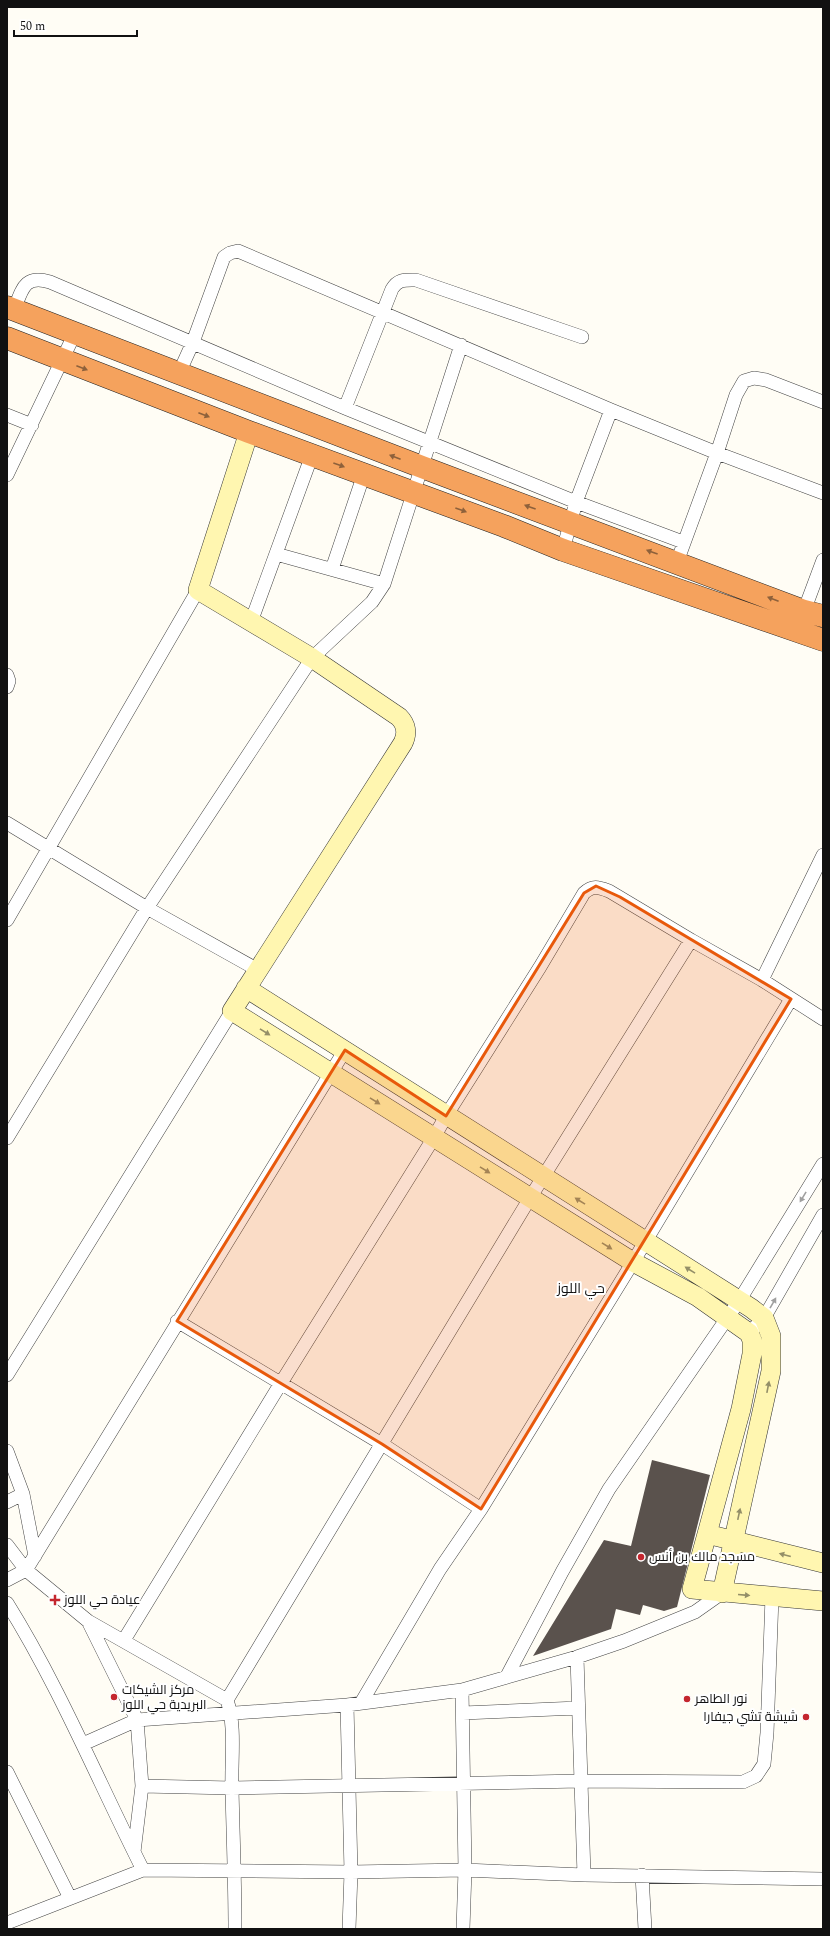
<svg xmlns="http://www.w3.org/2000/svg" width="830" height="1936" viewBox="0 0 830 1936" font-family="Spectral,Cairo,serif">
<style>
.building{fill:#5a524d}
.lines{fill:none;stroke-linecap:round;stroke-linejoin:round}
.street-casing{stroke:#444;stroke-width:14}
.secondary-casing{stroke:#333;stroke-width:20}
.highway-casing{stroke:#222;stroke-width:23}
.street{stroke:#fff;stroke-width:13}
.secondary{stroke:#fff6b0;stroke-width:19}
.highway{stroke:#f5a25d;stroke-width:22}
.oneway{fill:#8e613b}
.oneway2{fill:#948f68}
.oneway3{fill:#a0a0a0}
.marked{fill:#e8590c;fill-opacity:0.2;stroke:#e8590c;stroke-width:3;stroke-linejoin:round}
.poi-dot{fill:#c4262e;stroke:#fff;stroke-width:1.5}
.labels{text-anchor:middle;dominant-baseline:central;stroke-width:4;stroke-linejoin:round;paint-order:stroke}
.poi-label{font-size:13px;fill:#111;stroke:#fff;text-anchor:start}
.neighbourhood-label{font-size:14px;fill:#111;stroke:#fff}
</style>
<rect width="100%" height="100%" fill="#fffdf5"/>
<path class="building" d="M 652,1460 L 710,1475 L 677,1607 L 664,1611 L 643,1605 L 640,1615 L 616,1609 L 611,1629 L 533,1656 L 604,1540 L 631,1546 Z"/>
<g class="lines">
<defs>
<path id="street" d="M 14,310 C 22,290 24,274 50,282 L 345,408 L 576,502 L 683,542
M 179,373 L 193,342 L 224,257 L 230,253 L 238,251 L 611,410 L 717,453 L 823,493
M 345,408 L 392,289 C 398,279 404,280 416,280 L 582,337
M 7,415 L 32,425
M 7,475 L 75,333
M 563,550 L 576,502 L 611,410
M 276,554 L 384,584
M 677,562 L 717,453 L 736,395 L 744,381 L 754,378 L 766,380 L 823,402
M 332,569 L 364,474
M 804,611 L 823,560
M 251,622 L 312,455
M 7,675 L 9,681 L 7,687
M 7,823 L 147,908 L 258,970
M 7,920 L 198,590
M 762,980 L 823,855
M 7,1138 L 147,908 L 312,658 L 372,602 L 384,584 L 461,345
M 177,1321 L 382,1444 L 481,1509
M 749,1333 L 764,1318 L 823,1215
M 7,1375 L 232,1011
M 7,1451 L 23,1494 L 35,1556
M 7,1502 L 23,1494
M 7,1545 L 26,1570 L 88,1621 L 137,1720 L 142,1786 L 134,1852
M 7,1580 L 26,1570 L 345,1050
M 7,1603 C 60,1688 98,1781 143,1870
M 88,1621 L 227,1700 C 236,1727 231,1759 232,1788 C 233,1835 235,1882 235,1929
M 124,1640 L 281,1383 L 433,1139 L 446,1116 L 540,967 L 584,893 C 593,885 598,887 609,891 L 691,940 L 762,980 L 823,1019
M 577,1657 L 584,1875
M 507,1676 L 562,1572 L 609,1489 L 739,1301 L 823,1164
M 462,1690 L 465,1870 L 463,1929
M 227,1700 L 530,1198 L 691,940
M 361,1703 L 440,1569 L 481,1509 L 633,1262 L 791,999
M 347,1705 L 351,1872 L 349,1929
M 463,1713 L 578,1708
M 83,1744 L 137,1720 L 347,1705 L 462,1690 L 577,1657 L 624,1641 L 695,1612 L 722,1593
M 7,1772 L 70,1898
M 142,1786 L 232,1788 L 580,1781 L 743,1782 L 756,1776 L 764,1764 L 767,1733 L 772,1597
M 642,1875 L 645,1929
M 7,1923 L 143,1870 L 351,1872 L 465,1870 L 584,1875 L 823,1879"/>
<path id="secondary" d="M 249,432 L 198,590 L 312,658 L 399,717 C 406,724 408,733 403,743 L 232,1011 L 633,1262 L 698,1297 L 749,1333 L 752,1340 L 752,1354 L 741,1409 L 692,1589 L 823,1601
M 246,988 L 751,1308 L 764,1318 L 771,1336 L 771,1371 L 722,1593
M 707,1534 L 823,1563"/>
<path id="highway" d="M 7,307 L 422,467 L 804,611 L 823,616
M 7,338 L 249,432 L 504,526 L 563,550 L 823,640"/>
</defs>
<use href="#street" class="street-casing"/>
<use href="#secondary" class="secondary-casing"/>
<use href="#highway" class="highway-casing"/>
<use href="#street" class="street"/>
<use href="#secondary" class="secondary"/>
<use href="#highway" class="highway"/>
</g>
<defs><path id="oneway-solid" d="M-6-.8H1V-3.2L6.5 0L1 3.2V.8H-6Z"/></defs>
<g class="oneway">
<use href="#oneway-solid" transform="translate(82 368) rotate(21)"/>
<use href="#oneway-solid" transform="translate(204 415) rotate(21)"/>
<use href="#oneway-solid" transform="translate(395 457) rotate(-159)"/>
<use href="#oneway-solid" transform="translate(339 465) rotate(20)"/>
<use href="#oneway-solid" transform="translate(530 507) rotate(-160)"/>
<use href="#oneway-solid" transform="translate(461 510) rotate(20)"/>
<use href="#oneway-solid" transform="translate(652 552) rotate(-160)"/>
<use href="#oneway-solid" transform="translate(773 599) rotate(-159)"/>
</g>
<g class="oneway2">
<use href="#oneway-solid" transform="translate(265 1032) rotate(32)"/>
<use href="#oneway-solid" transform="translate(375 1101) rotate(32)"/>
<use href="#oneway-solid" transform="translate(485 1170) rotate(32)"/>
<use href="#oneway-solid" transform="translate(580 1201) rotate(-148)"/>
<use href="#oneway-solid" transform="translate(607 1246) rotate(32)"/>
<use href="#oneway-solid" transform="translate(690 1270) rotate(-148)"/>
<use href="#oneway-solid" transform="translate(768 1387) rotate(-79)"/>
<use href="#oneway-solid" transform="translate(739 1514) rotate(-78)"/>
<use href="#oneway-solid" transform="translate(785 1555) rotate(-165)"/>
<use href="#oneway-solid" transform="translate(744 1595) rotate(5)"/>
</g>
<g class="oneway3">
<use href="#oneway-solid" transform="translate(803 1197) rotate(121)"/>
<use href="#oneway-solid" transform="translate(773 1303) rotate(-60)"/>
</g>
<path class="marked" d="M 596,886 L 620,897 L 791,999 L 481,1509 L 382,1444 L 177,1321 L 345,1050 L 446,1116 L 584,893 Z"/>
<g class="poi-dot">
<circle cx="641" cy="1557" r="4"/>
<path d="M53 1594h4v4h4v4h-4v4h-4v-4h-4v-4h4z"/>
<circle cx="114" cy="1697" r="4"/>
<circle cx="687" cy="1699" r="4"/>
<circle cx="806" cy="1717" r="4"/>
</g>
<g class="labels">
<g class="poi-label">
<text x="649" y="1557">مسجد مالك بن أنس</text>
<text x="64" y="1600">عيادة حي اللوز</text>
<text x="122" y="1690">مركز الشيكات<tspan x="122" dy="15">البريدية حي اللوز</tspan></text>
<text x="695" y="1699">نور الطاهر</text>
<text x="798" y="1717" text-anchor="end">شيشة تشي جيفارا</text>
</g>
<g class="neighbourhood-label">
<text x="581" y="1288">حي اللوز</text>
</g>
</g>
<rect width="830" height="1936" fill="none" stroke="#111111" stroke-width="16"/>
<path d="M14 30v6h123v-6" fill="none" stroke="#111111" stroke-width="2"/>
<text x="20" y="30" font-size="12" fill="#111111" stroke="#ffffff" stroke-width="3" paint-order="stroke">50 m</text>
</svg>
